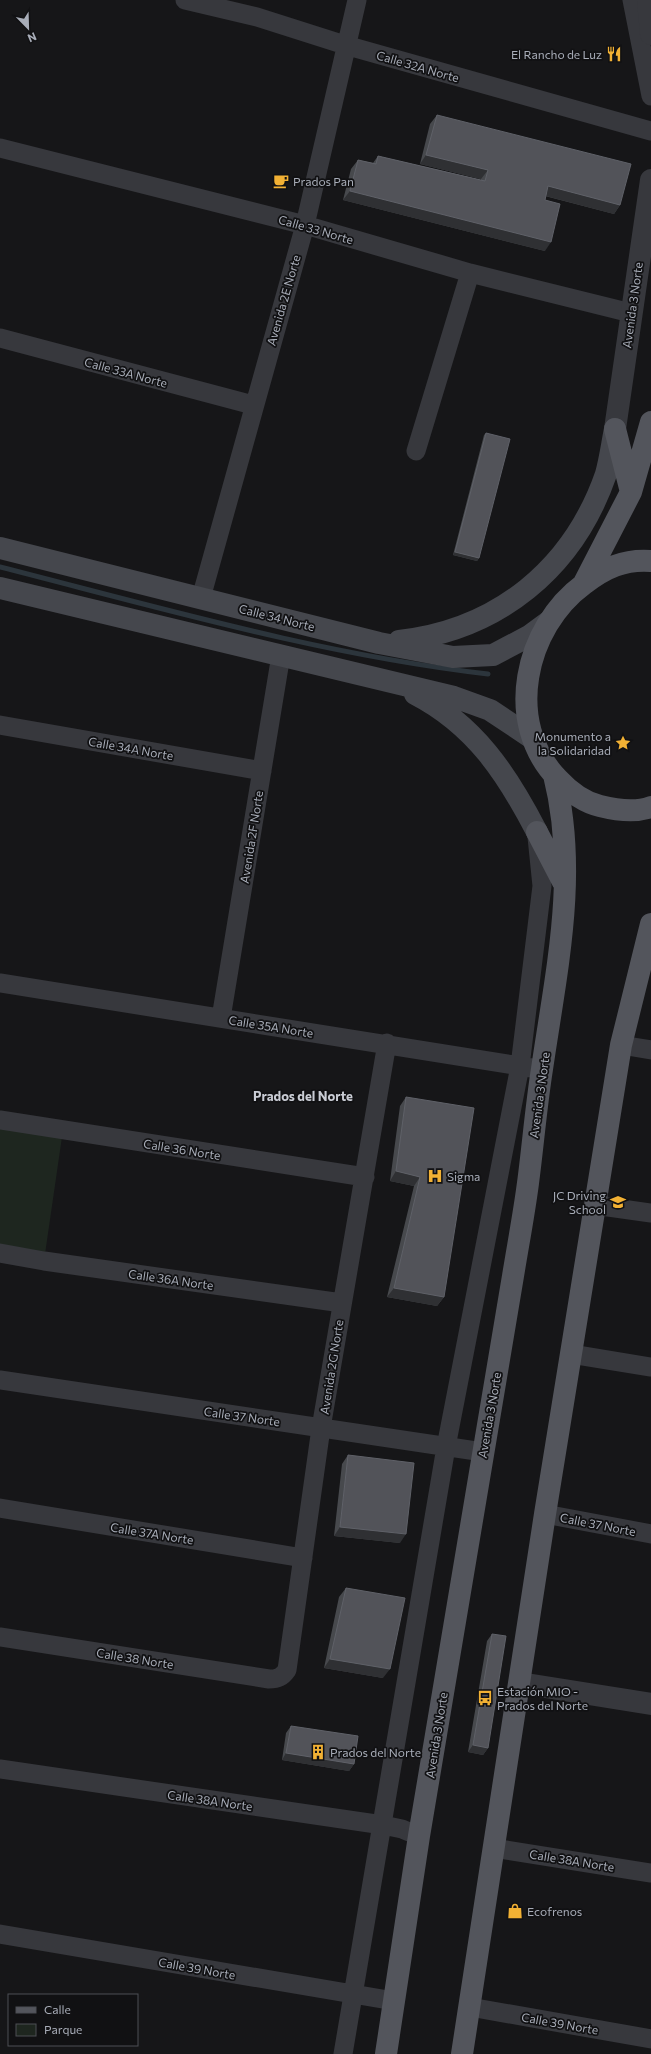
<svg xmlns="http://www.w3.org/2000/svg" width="651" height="2054" viewBox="0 0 651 2054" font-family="Commissioner,sans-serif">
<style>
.green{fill:#1e261f}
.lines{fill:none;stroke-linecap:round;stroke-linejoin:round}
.stream{stroke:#2c353c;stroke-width:5}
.minor{stroke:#37383d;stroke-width:19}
.tertiary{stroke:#37383d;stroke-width:22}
.secondary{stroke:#45474d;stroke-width:22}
.primary{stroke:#53555c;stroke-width:22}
.wall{fill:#47494d}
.shaded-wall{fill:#2f3033}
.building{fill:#525359;stroke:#5f6168}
.labels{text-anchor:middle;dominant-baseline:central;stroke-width:3.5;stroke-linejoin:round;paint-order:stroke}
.poi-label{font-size:12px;fill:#a8adb8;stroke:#111113;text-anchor:start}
.street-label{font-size:12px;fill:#a8adb8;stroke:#111113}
.neighbourhood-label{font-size:13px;font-weight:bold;fill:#c9ccd4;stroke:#111113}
</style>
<rect width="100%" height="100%" fill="#161618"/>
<path class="green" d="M 0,1120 L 63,1130 L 44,1261 L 0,1253 Z"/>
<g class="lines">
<path class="stream" d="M 0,567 C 161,608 323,655 488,674"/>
<path class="minor" d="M 185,0 L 257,17 L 345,45 L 651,131
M 632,0 L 651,96
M 0,148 L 305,225 L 470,273 L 631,313
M 0,338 L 253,405
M 416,451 L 470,273
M 201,598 L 305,225 L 357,0
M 0,725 L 262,771
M 0,983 L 532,1068
M 221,1018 L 281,655
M 621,1045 L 651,1050
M 0,1120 L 365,1177
M 594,1205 L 651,1213
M 0,1253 L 44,1261 L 342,1303
M 571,1354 L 651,1367
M 0,1380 L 483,1452
M 0,1508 L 303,1558
M 545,1514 L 651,1534
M 0,1637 L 269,1679 C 278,1679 282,1677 287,1670 L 321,1428 L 387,1043
M 0,1769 L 383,1825 L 402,1829 L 419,1836
M 493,1848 L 651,1873
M 0,1934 L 394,2001
M 470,2007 L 651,2039
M 343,2054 L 446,1447 L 520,1066 L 542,886 L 537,837"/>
<path class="tertiary" d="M 648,0 L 651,34
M 615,429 L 651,180
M 520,1683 L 651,1704"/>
<path class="secondary" d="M 0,548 L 379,643 L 453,657 L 493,655 L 529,636 L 548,622
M 0,588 L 454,697 L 490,710 L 532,738
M 399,641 C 498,630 573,569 606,474 C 610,460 612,444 615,429
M 415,694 C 475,725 507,774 537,832"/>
<path class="primary" d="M 615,429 L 631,492
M 651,561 C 624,559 605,568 584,584 C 525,627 503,723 558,779 C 570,792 583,802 600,806 C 616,810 635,813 651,807
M 584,583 L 631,492 L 651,422
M 537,832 L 563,882
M 386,2054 L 419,1836 L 513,1276 C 518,1245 524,1214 528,1183 C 533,1145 536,1107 542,1069 C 556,972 579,873 554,775
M 462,2054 L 545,1514 L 621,1045 L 651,924"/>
</g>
<path class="wall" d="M 437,115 L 620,205 L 614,214 L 545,196 L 545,251 L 343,200 L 351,169 L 358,160 L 373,163 L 378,156 L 481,180 L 481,179 L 420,164 L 430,124 Z
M 486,433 L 479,558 L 477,561 L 453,555 L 484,435 Z
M 406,1097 L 444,1297 L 437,1306 L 387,1297 L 414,1186 L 390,1181 L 400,1106 Z
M 348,1455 L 400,1543 L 334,1536 L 342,1464 Z
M 346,1588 L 383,1678 L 324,1668 L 339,1597 Z
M 492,1634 L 488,1748 L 483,1755 L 468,1752 L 487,1641 Z
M 291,1726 L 354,1764 L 349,1771 L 282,1760 L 286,1733 Z"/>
<path class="shaded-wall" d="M 426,155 L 488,170 L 481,179 L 420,164 Z
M 548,186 L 620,205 L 614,214 L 542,195 Z
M 350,191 L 551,242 L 545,251 L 343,200 Z
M 455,552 L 479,558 L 477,561 L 453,555 Z
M 396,1171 L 420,1177 L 414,1186 L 390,1181 Z
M 394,1288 L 444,1297 L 437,1306 L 387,1297 Z
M 340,1527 L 406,1534 L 400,1543 L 334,1536 Z
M 330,1659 L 390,1669 L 383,1678 L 324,1668 Z
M 473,1745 L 488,1748 L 483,1755 L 468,1752 Z
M 286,1753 L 354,1764 L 349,1771 L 282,1760 Z"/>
<path class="building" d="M 437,115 L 631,164 L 620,205 L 548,186 L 545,200 L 560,204 L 551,242 L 350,191 L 358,160 L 376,164 L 378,156 L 485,181 L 488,170 L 426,155 Z
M 486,433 L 510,439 L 479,558 L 455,552 Z
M 406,1097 L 474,1108 L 444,1297 L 394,1288 L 420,1177 L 396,1171 Z
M 348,1455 L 414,1463 L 406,1534 L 340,1527 Z
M 346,1588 L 405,1598 L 390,1669 L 330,1659 Z
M 492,1634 L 506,1636 L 488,1748 L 473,1745 Z
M 291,1726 L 358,1736 L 354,1764 L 286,1753 Z"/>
<defs>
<symbol id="restaurant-bare" viewBox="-9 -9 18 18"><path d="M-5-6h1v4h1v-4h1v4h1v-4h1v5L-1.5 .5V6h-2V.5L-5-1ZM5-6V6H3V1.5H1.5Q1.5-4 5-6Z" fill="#f2b134" stroke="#111113" stroke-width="2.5" paint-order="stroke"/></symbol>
<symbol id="cafe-bare" viewBox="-9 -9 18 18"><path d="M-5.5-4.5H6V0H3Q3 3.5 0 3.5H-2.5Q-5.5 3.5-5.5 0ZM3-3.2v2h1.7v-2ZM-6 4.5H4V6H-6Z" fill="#f2b134" stroke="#111113" stroke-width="2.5" paint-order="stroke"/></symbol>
<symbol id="sight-bare" viewBox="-9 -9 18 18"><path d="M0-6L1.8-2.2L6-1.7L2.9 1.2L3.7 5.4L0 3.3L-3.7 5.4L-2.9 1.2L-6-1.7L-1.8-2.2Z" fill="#f2b134" stroke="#111113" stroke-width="2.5" paint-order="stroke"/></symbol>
<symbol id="hospital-bare" viewBox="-9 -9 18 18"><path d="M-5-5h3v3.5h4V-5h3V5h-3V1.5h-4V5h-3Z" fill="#f2b134" stroke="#111113" stroke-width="2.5" paint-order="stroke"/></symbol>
<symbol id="school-bare" viewBox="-9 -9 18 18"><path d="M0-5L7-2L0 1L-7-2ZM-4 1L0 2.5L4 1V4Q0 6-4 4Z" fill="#f2b134" stroke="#111113" stroke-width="2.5" paint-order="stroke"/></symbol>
<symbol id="bus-bare" viewBox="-9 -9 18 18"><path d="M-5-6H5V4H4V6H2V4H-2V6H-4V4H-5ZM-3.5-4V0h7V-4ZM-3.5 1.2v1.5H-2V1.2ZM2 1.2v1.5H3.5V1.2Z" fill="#f2b134" stroke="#111113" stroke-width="2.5" paint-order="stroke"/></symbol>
<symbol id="building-bare" viewBox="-9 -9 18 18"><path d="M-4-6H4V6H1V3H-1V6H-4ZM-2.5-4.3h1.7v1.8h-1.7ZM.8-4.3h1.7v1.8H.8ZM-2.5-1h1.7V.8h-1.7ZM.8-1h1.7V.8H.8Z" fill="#f2b134" stroke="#111113" stroke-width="2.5" paint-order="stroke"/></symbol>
<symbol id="shop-bare" viewBox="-9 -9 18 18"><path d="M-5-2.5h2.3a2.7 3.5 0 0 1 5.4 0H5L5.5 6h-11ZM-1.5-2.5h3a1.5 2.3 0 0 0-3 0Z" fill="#f2b134" stroke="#111113" stroke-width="2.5" paint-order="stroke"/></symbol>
</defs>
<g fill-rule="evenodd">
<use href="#restaurant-bare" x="603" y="43" width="22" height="22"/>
<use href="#cafe-bare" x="270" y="170" width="22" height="22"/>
<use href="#sight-bare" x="612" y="732" width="22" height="22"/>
<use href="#hospital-bare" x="424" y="1165" width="22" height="22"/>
<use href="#school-bare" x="607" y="1191" width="22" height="22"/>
<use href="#bus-bare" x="474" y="1687" width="22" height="22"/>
<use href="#building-bare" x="307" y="1741" width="22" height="22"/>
<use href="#shop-bare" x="504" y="1900" width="22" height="22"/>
</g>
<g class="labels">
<g class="poi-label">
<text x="602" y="54" text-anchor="end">El Rancho de Luz</text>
<text x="293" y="181">Prados Pan</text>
<text x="611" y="736" text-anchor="end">Monumento a<tspan x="611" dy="14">la Solidaridad</tspan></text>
<text x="447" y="1176">Sigma</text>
<text x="606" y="1195" text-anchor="end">JC Driving<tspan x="606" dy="14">School</tspan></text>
<text x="497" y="1691">Estación MIO -<tspan x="497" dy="14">Prados del Norte</tspan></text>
<text x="330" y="1752">Prados del Norte</text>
<text x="527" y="1911">Ecofrenos</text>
</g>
<g class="street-label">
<text transform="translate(418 66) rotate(16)">Calle 32A Norte</text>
<text transform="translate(316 229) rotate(16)">Calle 33 Norte</text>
<text transform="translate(283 300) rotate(-74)">Avenida 2E Norte</text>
<text transform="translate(632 305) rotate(-82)">Avenida 3 Norte</text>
<text transform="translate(126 372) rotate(15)">Calle 33A Norte</text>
<text transform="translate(277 617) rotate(14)">Calle 34 Norte</text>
<text transform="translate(131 748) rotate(10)">Calle 34A Norte</text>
<text transform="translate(251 837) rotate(-81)">Avenida 2F Norte</text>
<text transform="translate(271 1026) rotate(9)">Calle 35A Norte</text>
<text transform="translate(539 1095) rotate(-82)">Avenida 3 Norte</text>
<text transform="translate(182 1149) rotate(9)">Calle 36 Norte</text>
<text transform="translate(171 1279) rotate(8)">Calle 36A Norte</text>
<text transform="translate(331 1367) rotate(-81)">Avenida 2G Norte</text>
<text transform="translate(489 1415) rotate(-80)">Avenida 3 Norte</text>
<text transform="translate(242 1416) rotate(8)">Calle 37 Norte</text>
<text transform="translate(598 1524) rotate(11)">Calle 37 Norte</text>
<text transform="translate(152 1533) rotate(9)">Calle 37A Norte</text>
<text transform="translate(135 1658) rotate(9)">Calle 38 Norte</text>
<text transform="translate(436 1735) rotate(-81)">Avenida 3 Norte</text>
<text transform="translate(210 1800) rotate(8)">Calle 38A Norte</text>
<text transform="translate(572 1860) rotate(9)">Calle 38A Norte</text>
<text transform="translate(197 1968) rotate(10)">Calle 39 Norte</text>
<text transform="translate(560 2023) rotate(10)">Calle 39 Norte</text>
</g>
<g class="neighbourhood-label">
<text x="303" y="1096">Prados del Norte</text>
</g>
</g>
<rect x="8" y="1994" width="130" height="52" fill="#111113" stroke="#4d4f55"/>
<rect x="16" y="2007" width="20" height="6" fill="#53555c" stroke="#4d4f55"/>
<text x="44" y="2014" font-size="12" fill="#a8adb8">Calle</text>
<rect x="16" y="2024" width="20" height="12" fill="#1e261f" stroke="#4d4f55"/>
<text x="44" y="2034" font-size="12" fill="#a8adb8">Parque</text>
<g transform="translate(28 28) rotate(157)" stroke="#111113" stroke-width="3" paint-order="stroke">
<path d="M0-3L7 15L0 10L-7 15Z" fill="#a8adb8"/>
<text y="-6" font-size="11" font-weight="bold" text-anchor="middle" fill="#a8adb8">N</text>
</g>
</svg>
